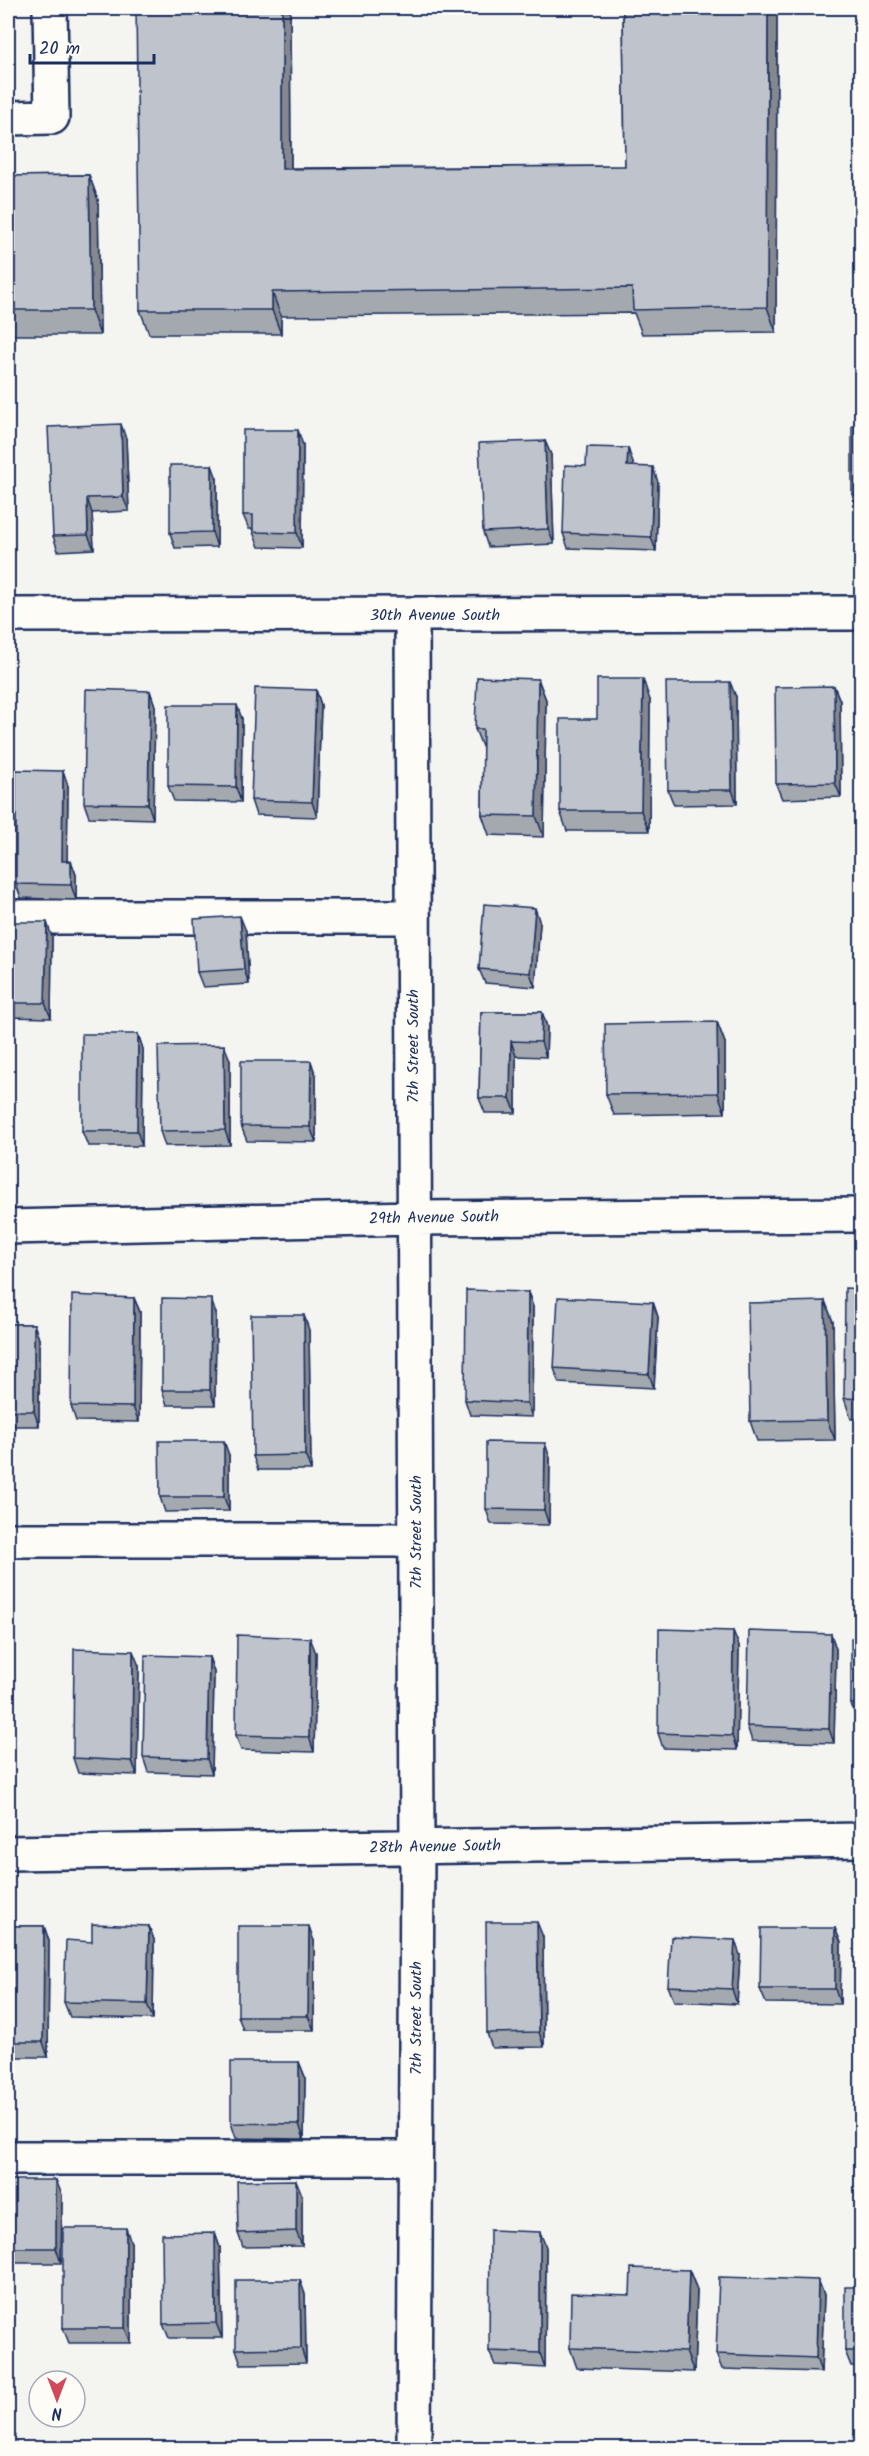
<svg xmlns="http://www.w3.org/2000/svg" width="869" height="2456" viewBox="0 0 869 2456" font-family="Kalam,sans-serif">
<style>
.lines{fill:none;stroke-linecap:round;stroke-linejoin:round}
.minor-casing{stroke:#1b2f5e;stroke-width:38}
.minor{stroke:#fdfcf7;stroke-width:33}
.wall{fill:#a4a8af;stroke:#1b2f5e;stroke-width:1.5}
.shaded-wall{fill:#86888f;stroke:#1b2f5e;stroke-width:1.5}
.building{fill:#bfc3cc;stroke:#1b2f5e;stroke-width:1.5}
.labels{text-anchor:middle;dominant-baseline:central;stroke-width:5;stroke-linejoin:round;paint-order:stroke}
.street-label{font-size:16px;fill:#1b2f5e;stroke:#fdfcf7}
</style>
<rect width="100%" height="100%" fill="#f4f4f1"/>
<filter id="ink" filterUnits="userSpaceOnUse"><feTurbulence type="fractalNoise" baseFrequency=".0167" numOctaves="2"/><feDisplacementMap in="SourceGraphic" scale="12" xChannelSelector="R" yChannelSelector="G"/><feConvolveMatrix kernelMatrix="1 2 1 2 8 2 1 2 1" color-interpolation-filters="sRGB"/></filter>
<g filter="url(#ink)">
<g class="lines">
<defs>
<path id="minor" d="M 8,118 L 52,117 L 50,8
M 8,615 L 862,613
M 412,615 L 417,1848 L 414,2448
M 8,917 L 413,917
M 8,1227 L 414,1218 L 862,1215
M 8,1540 L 416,1540
M 8,1853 L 862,1840
M 8,2158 L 415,2158"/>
</defs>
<use href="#minor" class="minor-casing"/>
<use href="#minor" class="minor"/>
</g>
<path class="wall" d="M 290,8 L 291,168 L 625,166 L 623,8 L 777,8 L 776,332 L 642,334 L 634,313 L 281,316 L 281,334 L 149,334 L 140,310 Z
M 89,175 L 98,200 L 100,335 L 8,335 L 8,176 Z
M 861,426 L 861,509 L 857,509 L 852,494 Z
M 126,439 L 129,511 L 92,513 L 94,549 L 58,551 L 53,536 Z
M 545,441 L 551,455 L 554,544 L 488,547 L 483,532 Z
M 303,445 L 302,548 L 259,547 L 253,532 L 253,529 L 249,529 L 243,515 Z
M 633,463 L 633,466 L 658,482 L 656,551 L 568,548 L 563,533 L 586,466 Z
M 217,479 L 217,547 L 175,548 L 170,533 Z
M 538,679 L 546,700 L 544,837 L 489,835 L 482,815 L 483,749 L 475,729 Z
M 834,686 L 840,701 L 841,797 L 782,799 L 776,784 Z
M 316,690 L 321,705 L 317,817 L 256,815 L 251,800 Z
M 150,691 L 155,706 L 153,819 L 89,817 L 84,803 Z
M 736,697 L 737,804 L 674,805 L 668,790 Z
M 650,700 L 649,831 L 567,831 L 560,811 L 597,719 Z
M 242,719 L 241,802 L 174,801 L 168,786 Z
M 63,771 L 68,786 L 67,861 L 71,861 L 76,875 L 76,900 L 21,898 L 16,884 Z
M 8,922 L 52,937 L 51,1018 L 8,1017 Z
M 540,923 L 535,987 L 485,983 L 479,969 Z
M 246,931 L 249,984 L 203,987 L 197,972 Z
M 481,1012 L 542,1012 L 547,1027 L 546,1057 L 516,1056 L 516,1113 L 485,1113 L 479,1098 Z
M 717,1022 L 725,1043 L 725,1113 L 614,1115 L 606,1094 Z
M 138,1034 L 143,1049 L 142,1146 L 88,1146 L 82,1131 Z
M 230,1060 L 230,1145 L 165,1146 L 160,1131 Z
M 316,1076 L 316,1142 L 247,1141 L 241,1126 Z
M 861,1289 L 861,1419 L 851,1419 L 844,1398 Z
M 528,1292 L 533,1307 L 532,1417 L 470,1415 L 465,1400 Z
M 134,1298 L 140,1312 L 139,1422 L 76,1421 L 71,1406 Z
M 825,1301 L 833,1322 L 835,1440 L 757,1441 L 750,1421 Z
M 653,1302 L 658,1317 L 654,1388 L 559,1383 L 554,1368 Z
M 216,1314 L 215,1405 L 167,1405 L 162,1390 Z
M 8,1324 L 34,1324 L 39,1339 L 39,1426 L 8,1426 Z
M 309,1330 L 311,1470 L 258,1470 L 253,1456 Z
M 229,1455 L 229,1511 L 165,1512 L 160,1497 Z
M 550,1458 L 549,1525 L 491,1524 L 486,1509 Z
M 733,1631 L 739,1646 L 737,1750 L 663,1748 L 658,1733 Z
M 831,1634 L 836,1649 L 834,1743 L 752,1741 L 747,1726 Z
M 861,1638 L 861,1719 L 857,1719 L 851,1704 Z
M 316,1653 L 314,1752 L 241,1750 L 236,1735 Z
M 209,1657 L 214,1672 L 212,1774 L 148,1772 L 143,1757 Z
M 139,1666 L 137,1775 L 78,1773 L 73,1758 Z
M 8,1926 L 44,1926 L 49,1941 L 48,2057 L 8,2057 Z
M 149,1926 L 154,1940 L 153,2019 L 70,2017 L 64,2002 L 92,1942 Z
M 835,1928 L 841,1943 L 840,2004 L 766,2003 L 760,1989 Z
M 543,1937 L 544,2047 L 492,2048 L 487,2033 Z
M 314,1941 L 314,2030 L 243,2030 L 238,2016 Z
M 740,1955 L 737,2004 L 674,2001 L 668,1986 Z
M 299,2062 L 305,2077 L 304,2139 L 236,2138 L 231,2123 Z
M 8,2180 L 62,2195 L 61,2263 L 11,2263 L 8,2254 Z
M 302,2195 L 302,2246 L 243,2247 L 238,2233 Z
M 215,2233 L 220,2248 L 222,2338 L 169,2338 L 163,2324 Z
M 131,2243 L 131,2343 L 69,2343 L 63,2328 Z
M 546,2247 L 545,2368 L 495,2365 L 489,2351 Z
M 689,2270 L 697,2290 L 694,2372 L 577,2368 L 570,2348 L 630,2295 Z
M 818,2280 L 824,2295 L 821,2372 L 722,2369 L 716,2354 Z
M 861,2287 L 861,2366 L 851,2366 L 845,2351 Z
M 305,2294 L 306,2363 L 241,2364 L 236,2349 Z"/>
<path class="shaded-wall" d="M 282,8 L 290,8 L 291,193 L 282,169 Z
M 768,8 L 777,8 L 776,332 L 767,307 Z
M 89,175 L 98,200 L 100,335 L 91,310 Z
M 272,292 L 281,316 L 281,334 L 272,310 Z
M 121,424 L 126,439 L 129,511 L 123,497 Z
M 298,430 L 303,445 L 302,548 L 297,533 Z
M 545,441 L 551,455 L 554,544 L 548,529 Z
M 628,448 L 633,463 L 632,481 L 627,466 Z
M 212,465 L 217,479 L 217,547 L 212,532 Z
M 653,467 L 658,482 L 656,551 L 651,537 Z
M 87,498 L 92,513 L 94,549 L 88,535 Z
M 538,679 L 546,700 L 544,837 L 536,816 Z
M 643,679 L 650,700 L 649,831 L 641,811 Z
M 730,682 L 736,697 L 737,804 L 732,790 Z
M 834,686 L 840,701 L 841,797 L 835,783 Z
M 316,690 L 321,705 L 317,817 L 312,802 Z
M 150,691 L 155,706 L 153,819 L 148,804 Z
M 237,705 L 242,719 L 241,802 L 236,787 Z
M 63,771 L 68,786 L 67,875 L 62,861 Z
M 71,861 L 76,875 L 76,900 L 71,885 Z
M 535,908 L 540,923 L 535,987 L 530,973 Z
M 240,916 L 246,931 L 249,984 L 244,969 Z
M 47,922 L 52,937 L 51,1018 L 45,1003 Z
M 542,1012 L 547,1027 L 546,1057 L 541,1042 Z
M 717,1022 L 725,1043 L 725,1113 L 718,1093 Z
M 138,1034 L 143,1049 L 142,1146 L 137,1131 Z
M 511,1041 L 516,1056 L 516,1113 L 510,1098 Z
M 224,1045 L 230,1060 L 230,1145 L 225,1130 Z
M 311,1061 L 316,1076 L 316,1142 L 310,1127 Z
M 528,1292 L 533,1307 L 532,1417 L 527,1403 Z
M 134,1298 L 140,1312 L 139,1422 L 133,1407 Z
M 211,1299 L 216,1314 L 215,1405 L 210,1390 Z
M 825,1301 L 833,1322 L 835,1440 L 827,1420 Z
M 653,1302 L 658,1317 L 654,1388 L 649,1374 Z
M 304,1315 L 309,1330 L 311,1470 L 305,1455 Z
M 34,1324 L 39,1339 L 39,1426 L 34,1411 Z
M 224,1441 L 229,1455 L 229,1511 L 224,1497 Z
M 545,1443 L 550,1458 L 549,1525 L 544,1510 Z
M 733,1631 L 739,1646 L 737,1750 L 732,1736 Z
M 831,1634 L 836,1649 L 834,1743 L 829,1729 Z
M 310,1638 L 316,1653 L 314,1752 L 309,1737 Z
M 133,1651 L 139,1666 L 137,1775 L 132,1761 Z
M 209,1657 L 214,1672 L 212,1774 L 207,1759 Z
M 537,1922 L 543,1937 L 544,2047 L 539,2032 Z
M 44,1926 L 49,1941 L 48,2057 L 43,2042 Z
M 149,1926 L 154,1940 L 153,2019 L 147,2004 Z
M 309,1926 L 314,1941 L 314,2030 L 308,2016 Z
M 835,1928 L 841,1943 L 840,2004 L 835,1989 Z
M 735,1940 L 740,1955 L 737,2004 L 732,1989 Z
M 299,2062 L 305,2077 L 304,2139 L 299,2124 Z
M 56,2180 L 62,2195 L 61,2263 L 56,2248 Z
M 296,2180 L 302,2195 L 302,2246 L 296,2231 Z
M 126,2228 L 131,2243 L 131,2343 L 125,2328 Z
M 540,2232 L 546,2247 L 545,2368 L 540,2353 Z
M 215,2233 L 220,2248 L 222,2338 L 216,2323 Z
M 689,2270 L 697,2290 L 694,2372 L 686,2352 Z
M 300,2280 L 305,2294 L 306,2363 L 301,2348 Z
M 818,2280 L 824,2295 L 821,2372 L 816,2358 Z"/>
<path class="building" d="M 136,8 L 282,8 L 282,169 L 625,166 L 623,8 L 768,8 L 767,307 L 633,310 L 632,288 L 272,292 L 272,310 L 140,310 Z
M 89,175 L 91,310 L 8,310 L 8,176 Z
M 121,424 L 123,497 L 87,498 L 88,535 L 53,536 L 48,427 Z
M 852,426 L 861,426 L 861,495 L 852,494 Z
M 243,430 L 298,430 L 297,533 L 253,532 L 253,515 L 243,515 Z
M 545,441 L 548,529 L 483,532 L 479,443 Z
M 587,447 L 628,448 L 627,466 L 653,467 L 651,537 L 563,533 L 565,465 L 586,466 Z
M 170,465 L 212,465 L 212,532 L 170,533 Z
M 861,671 L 861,758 L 859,758 Z
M 477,677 L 538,679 L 536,816 L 482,815 L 483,729 L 475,729 Z
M 597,679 L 643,679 L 641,811 L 560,811 L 560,719 L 597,719 Z
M 666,682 L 730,682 L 732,790 L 668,790 Z
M 834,686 L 835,783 L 776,784 L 775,687 Z
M 255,688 L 316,690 L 312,802 L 251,800 Z
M 86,689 L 150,691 L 148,804 L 84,803 Z
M 168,705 L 237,705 L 236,787 L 168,786 Z
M 16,770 L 63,771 L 62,861 L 71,861 L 71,885 L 16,884 Z
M 484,904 L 535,908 L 530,973 L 479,969 Z
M 240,916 L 244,969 L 197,972 L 194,919 Z
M 8,922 L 47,922 L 45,1003 L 8,1003 Z
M 481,1012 L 542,1012 L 541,1042 L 511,1041 L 510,1098 L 479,1098 Z
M 717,1022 L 718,1093 L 606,1094 L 605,1024 Z
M 82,1034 L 138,1034 L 137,1131 L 82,1131 Z
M 224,1045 L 225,1130 L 160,1131 L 158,1046 Z
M 241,1061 L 311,1061 L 310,1127 L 241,1126 Z
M 845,1288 L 861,1289 L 861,1399 L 844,1398 Z
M 466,1290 L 528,1292 L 527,1403 L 465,1400 Z
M 72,1295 L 134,1298 L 133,1407 L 71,1406 Z
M 558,1297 L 653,1302 L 649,1374 L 554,1368 Z
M 162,1298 L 211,1299 L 210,1390 L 162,1390 Z
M 825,1301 L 827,1420 L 750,1421 L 748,1303 Z
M 251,1315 L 304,1315 L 305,1455 L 253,1456 Z
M 8,1324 L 34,1324 L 34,1411 L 8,1411 Z
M 159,1441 L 224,1441 L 224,1497 L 160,1497 Z
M 486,1442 L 545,1443 L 544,1510 L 486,1509 Z
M 659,1629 L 733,1631 L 732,1736 L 658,1733 Z
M 749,1631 L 831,1634 L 829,1729 L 747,1726 Z
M 237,1635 L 310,1638 L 309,1737 L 236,1735 Z
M 851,1638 L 861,1638 L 861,1704 L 851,1704 Z
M 74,1649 L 133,1651 L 132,1761 L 73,1758 Z
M 145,1655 L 209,1657 L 207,1759 L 143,1757 Z
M 486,1922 L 537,1922 L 539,2032 L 487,2033 Z
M 92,1924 L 149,1926 L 147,2004 L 64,2002 L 66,1940 L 92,1942 Z
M 8,1926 L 44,1926 L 43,2042 L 8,2042 Z
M 238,1926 L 309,1926 L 308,2016 L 238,2016 Z
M 761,1928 L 835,1928 L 835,1989 L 760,1989 Z
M 671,1937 L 735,1940 L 732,1989 L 668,1986 Z
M 231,2062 L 299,2062 L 299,2124 L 231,2123 Z
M 8,2180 L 56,2180 L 56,2248 L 8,2248 Z
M 296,2180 L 296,2231 L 238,2233 L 237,2181 Z
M 63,2228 L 126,2228 L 125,2328 L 63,2328 Z
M 490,2230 L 540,2232 L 540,2353 L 489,2351 Z
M 215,2233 L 216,2323 L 163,2324 L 162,2234 Z
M 631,2268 L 689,2270 L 686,2352 L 570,2348 L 571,2293 L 630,2295 Z
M 719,2277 L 818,2280 L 816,2358 L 716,2354 Z
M 236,2280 L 300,2280 L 301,2348 L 236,2349 Z
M 845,2287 L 861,2287 L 861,2351 L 845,2351 Z"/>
</g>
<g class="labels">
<g class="street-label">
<text x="435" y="615">30th Avenue South</text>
<text transform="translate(413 1046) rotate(-90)">7th Street South</text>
<text transform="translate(434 1218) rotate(-1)">29th Avenue South</text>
<text transform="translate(416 1532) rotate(-90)">7th Street South</text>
<text transform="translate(435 1847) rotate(-1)">28th Avenue South</text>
<text transform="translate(416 2018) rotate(-90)">7th Street South</text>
</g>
</g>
<rect width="869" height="2456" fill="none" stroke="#fdfcf7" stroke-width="30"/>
<rect x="15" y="15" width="839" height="2426" fill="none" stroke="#1b2f5e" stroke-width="2" filter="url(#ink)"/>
<g transform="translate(57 2399) rotate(180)"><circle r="28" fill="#fdfcf7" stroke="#a3aaba" stroke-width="1.5"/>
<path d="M0-4.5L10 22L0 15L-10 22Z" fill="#d1495b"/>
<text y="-9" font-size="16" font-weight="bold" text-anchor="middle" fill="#1b2f5e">N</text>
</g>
<path d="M30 54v9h124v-9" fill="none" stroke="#1b2f5e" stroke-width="3"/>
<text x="39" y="54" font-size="18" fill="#1b2f5e" stroke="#fdfcf7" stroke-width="4.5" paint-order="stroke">20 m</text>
</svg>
